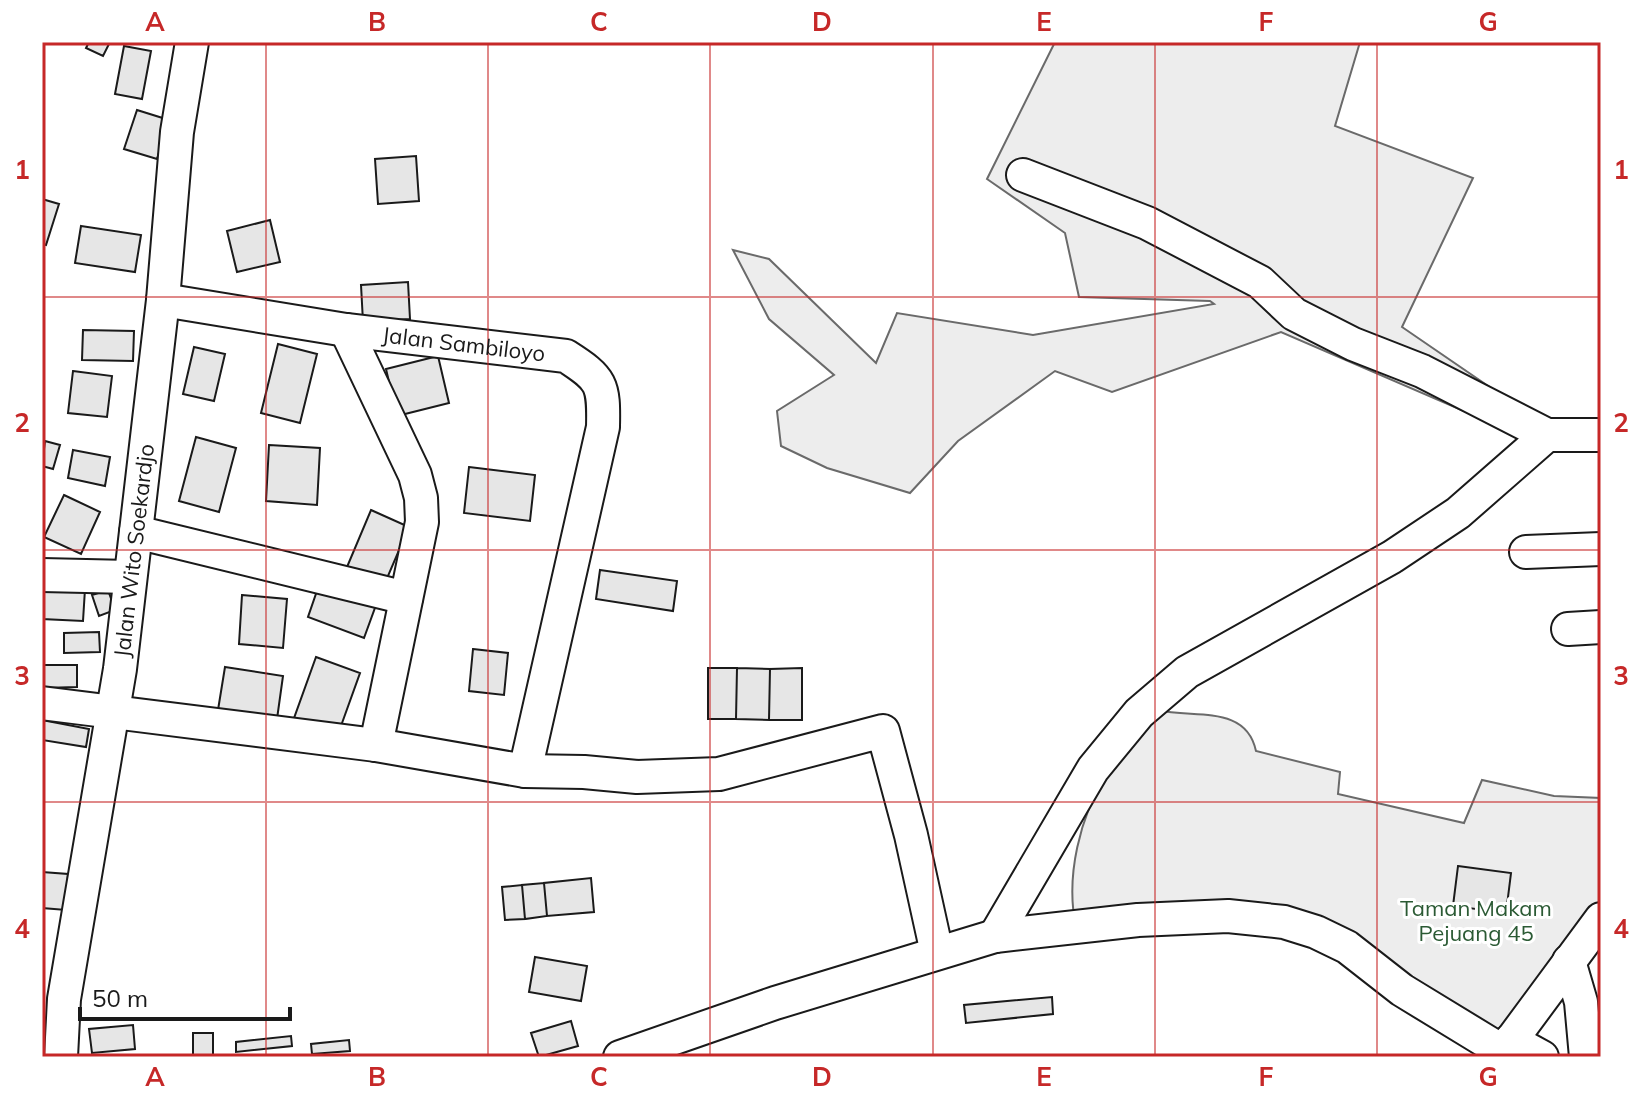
<svg xmlns="http://www.w3.org/2000/svg" width="1643" height="1099" viewBox="0 0 1643 1099" font-family="Mulish,sans-serif">
<style>
.green{fill:#ededed;stroke:#6a6a6a;stroke-width:2}
.building{fill:#e6e6e6;stroke:#1a1a1a;stroke-width:2}
.lines{fill:none;stroke-linecap:round;stroke-linejoin:round}
.minor-casing{stroke:#1a1a1a;stroke-width:36}
.minor{stroke:#fff;stroke-width:32}
.grid{fill:none;stroke:#c62828;stroke-width:2;stroke-opacity:0.55}
.labels{text-anchor:middle;dominant-baseline:central;stroke-width:6;stroke-linejoin:round;paint-order:stroke}
.street-label{font-size:22px;fill:#1a1a1a;stroke:#fff}
.park-label{font-size:22px;fill:#2b5a34;stroke:#fff}
.neatline{fill:none;stroke:#c62828;stroke-width:3}
.grid-label{font-size:26px;text-anchor:middle;font-weight:bold;fill:#c62828}
</style>
<rect width="100%" height="100%" fill="#fff"/>
<path class="green" d="M 1055,42 L 1360,42 L 1335,126 L 1473,178 L 1402,327 L 1526,412 L 1496,425 L 1281,332 L 1112,392 L 1055,371 L 958,441 L 910,493 L 827,468 L 781,446 L 777,411 L 834,375 L 769,319 L 733,250 L 769,259 L 876,363 L 897,313 L 1033,335 L 1214,304 L 1210,301 L 1079,297 L 1065,233 L 987,179 Z
M 1158,710 C 1194,719 1246,704 1256,751 L 1340,772 L 1338,794 L 1464,823 L 1482,780 L 1554,796 L 1601,798 L 1601,919 L 1502,1051 L 1284,922 L 1076,927 C 1065,876 1080,817 1107,772 C 1120,750 1142,730 1158,710 Z"/>
<path class="building" d="M 89,42 L 110,42 L 103,56 L 86,48 Z
M 124,46 L 151,51 L 142,99 L 115,94 Z
M 137,110 L 169,120 L 157,159 L 124,149 Z
M 416,156 L 419,201 L 378,204 L 375,159 Z
M 42,199 L 59,204 L 46,245 L 42,244 Z
M 270,220 L 280,262 L 237,272 L 227,231 Z
M 81,226 L 141,235 L 135,272 L 75,263 Z
M 408,282 L 410,319 L 363,322 L 361,285 Z
M 83,330 L 134,331 L 133,361 L 82,360 Z
M 278,344 L 317,354 L 300,423 L 261,413 Z
M 194,347 L 225,354 L 214,401 L 183,394 Z
M 438,356 L 449,403 L 397,416 L 386,369 Z
M 73,371 L 112,376 L 107,417 L 68,413 Z
M 196,437 L 236,448 L 219,512 L 179,501 Z
M 45,441 L 60,445 L 53,469 L 42,466 Z
M 269,445 L 320,448 L 317,505 L 266,501 Z
M 73,450 L 110,457 L 105,486 L 68,478 Z
M 469,467 L 535,475 L 530,521 L 464,513 Z
M 64,495 L 100,512 L 81,554 L 44,537 Z
M 371,510 L 409,527 L 385,583 L 347,567 Z
M 600,570 L 677,581 L 673,611 L 596,599 Z
M 319,585 L 376,605 L 364,638 L 308,617 Z
M 44,586 L 85,589 L 83,621 L 42,619 Z
M 108,590 L 115,610 L 99,616 L 92,595 Z
M 242,595 L 287,599 L 283,648 L 239,644 Z
M 99,632 L 100,652 L 64,653 L 64,633 Z
M 473,649 L 508,653 L 504,695 L 469,691 Z
M 316,657 L 360,673 L 337,737 L 293,721 Z
M 42,665 L 77,665 L 77,687 L 42,688 Z
M 225,667 L 283,676 L 277,719 L 218,710 Z
M 708,668 L 737,668 L 736,719 L 708,719 Z
M 737,668 L 770,669 L 769,720 L 736,719 Z
M 802,668 L 802,720 L 769,720 L 770,669 Z
M 42,720 L 89,729 L 86,747 L 42,740 Z
M 1458,866 L 1511,873 L 1506,913 L 1453,906 Z
M 42,872 L 68,874 L 66,910 L 42,908 Z
M 591,878 L 594,912 L 547,916 L 544,883 Z
M 544,883 L 547,916 L 525,919 L 522,885 Z
M 522,885 L 525,919 L 505,920 L 502,887 Z
M 535,957 L 587,966 L 581,1001 L 529,992 Z
M 1052,997 L 1053,1014 L 966,1023 L 964,1005 Z
M 571,1021 L 578,1046 L 539,1057 L 531,1033 Z
M 133,1025 L 135,1049 L 92,1053 L 89,1029 Z
M 193,1033 L 213,1033 L 213,1057 L 193,1057 Z
M 291,1036 L 292,1046 L 236,1052 L 236,1042 Z
M 349,1040 L 350,1051 L 312,1054 L 311,1044 Z"/>
<g class="lines">
<defs>
<g id="minor">
<path d="M 1023,175 L 1147,223 L 1260,282 L 1294,314 L 1353,344 L 1422,371 L 1547,435 L 1601,435"/>
<path id="s1" d="M 163,300 L 346,330 L 566,356 C 602,379 604,384 603,427 L 525,771"/>
<path d="M 346,330 L 415,475 L 421,498 L 422,522 L 376,745"/>
<path d="M 136,532 L 406,598"/>
<path d="M 1526,552 L 1601,549"/>
<path d="M 42,575 L 130,577"/>
<path d="M 1568,629 L 1601,627"/>
<path d="M 42,703 L 376,745 L 525,771 L 584,772 L 637,777 L 719,774 L 883,731 L 911,835 L 937,953"/>
<path d="M 995,936 L 1093,769 L 1139,713 L 1187,672 L 1392,557 L 1458,513 L 1547,435"/>
<path d="M 1569,961 L 1581,1002 L 1586,1057"/>
<path d="M 1511,1040 L 1542,1057"/>
<path id="s2" d="M 61,1057 L 64,999 L 120,669 L 163,300 L 177,132 L 192,42"/>
<path d="M 620,1057 L 775,1003 L 995,936 L 1138,920 L 1228,916 L 1284,922 L 1316,932 L 1347,947 L 1402,990 L 1502,1051"/>
<path d="M 1499,1057 L 1601,919"/>
</g>
</defs>
<use href="#minor" class="minor-casing"/>
<use href="#minor" class="minor"/>
</g>
<path class="grid" d="M 266,42 L 266,1057M 488,42 L 488,1057M 710,42 L 710,1057M 933,42 L 933,1057M 1155,42 L 1155,1057M 1377,42 L 1377,1057M 42,297 L 1601,297M 42,550 L 1601,550M 42,802 L 1601,802"/>
<g class="labels">
<g class="street-label">
<text stroke="none"><textPath href="#s1" startOffset="304">Jalan Sambiloyo</textPath></text>
<text stroke="none"><textPath href="#s2" startOffset="512">Jalan Wito Soekardjo</textPath></text>
</g>
<g class="park-label">
<text x="1476" y="908">Taman Makam<tspan x="1476" dy="25">Pejuang 45</tspan></text>
</g>
</g>
<rect width="1643" height="1099" fill="none" stroke="#ffffff" stroke-width="88"/>
<path d="M80 1007v12h210v-12" fill="none" stroke="#1a1a1a" stroke-width="4"/>
<text x="92" y="1007" font-size="24" fill="#1a1a1a" stroke="#ffffff" stroke-width="6" paint-order="stroke">50 m</text>
<rect x="44" y="44" width="1555" height="1011" class="neatline"/>
<g class="grid-label">
<text x="155" y="31">A</text>
<text x="377" y="31">B</text>
<text x="599" y="31">C</text>
<text x="822" y="31">D</text>
<text x="1044" y="31">E</text>
<text x="1266" y="31">F</text>
<text x="1488" y="31">G</text>
<text x="22" y="179">1</text>
<text x="1621" y="179">1</text>
<text x="22" y="432">2</text>
<text x="1621" y="432">2</text>
<text x="22" y="685">3</text>
<text x="1621" y="685">3</text>
<text x="22" y="938">4</text>
<text x="1621" y="938">4</text>
<text x="155" y="1086">A</text>
<text x="377" y="1086">B</text>
<text x="599" y="1086">C</text>
<text x="822" y="1086">D</text>
<text x="1044" y="1086">E</text>
<text x="1266" y="1086">F</text>
<text x="1488" y="1086">G</text>
</g>
</svg>
